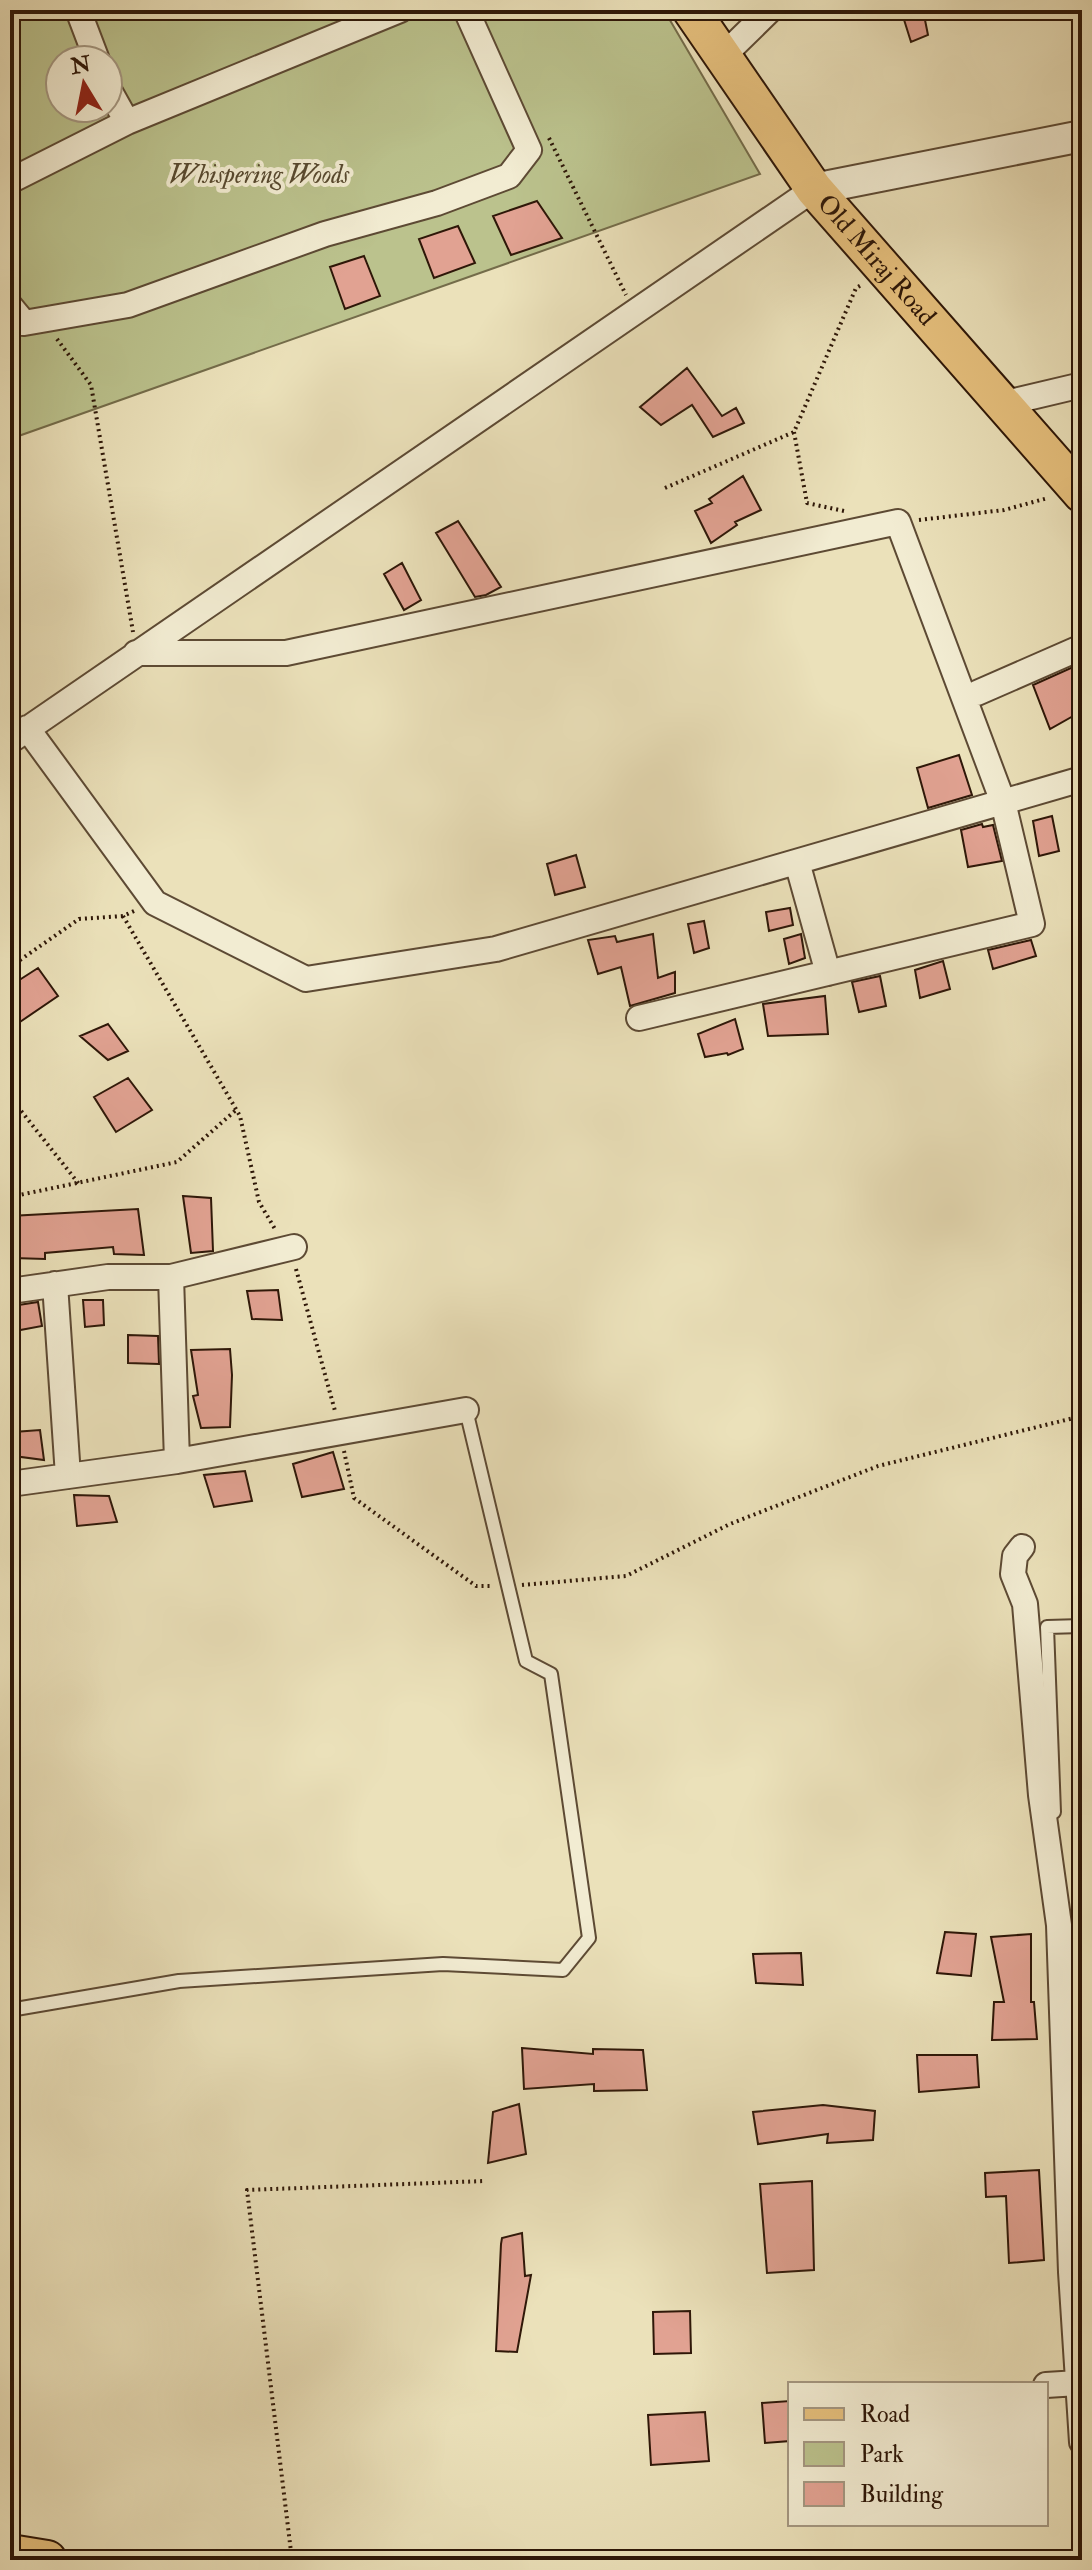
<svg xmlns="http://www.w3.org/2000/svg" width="1092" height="2570" viewBox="0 0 1092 2570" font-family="'IM FELL Double Pica',serif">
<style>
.green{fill:#bbc28d;stroke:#746c4a;stroke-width:2;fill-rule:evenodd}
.building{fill:#e1a292;stroke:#2e1708;stroke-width:2}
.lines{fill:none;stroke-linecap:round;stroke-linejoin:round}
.service-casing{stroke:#5d4a34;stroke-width:16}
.minor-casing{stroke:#5d4a34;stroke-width:28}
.tertiary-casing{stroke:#5d4a34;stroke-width:34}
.primary-casing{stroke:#2e1708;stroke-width:40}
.trunk-casing{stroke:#2e1708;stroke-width:42}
.path{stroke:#2e1708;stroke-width:4;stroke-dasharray:2 4;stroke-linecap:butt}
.service{stroke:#f2ecd2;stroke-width:12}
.minor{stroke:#f2ecd2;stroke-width:24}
.tertiary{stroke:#f2ecd2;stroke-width:30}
.primary{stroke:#e6c07d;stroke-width:36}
.trunk{stroke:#e6c07d;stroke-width:38}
.labels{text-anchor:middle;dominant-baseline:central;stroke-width:8;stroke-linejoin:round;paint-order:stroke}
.park-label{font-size:26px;font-style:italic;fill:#584a30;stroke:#f2ecd2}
.street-label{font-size:26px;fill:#2e1708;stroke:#f2ecd2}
</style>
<rect width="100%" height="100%" fill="#ebe1ba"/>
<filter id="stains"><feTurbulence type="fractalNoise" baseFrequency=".0025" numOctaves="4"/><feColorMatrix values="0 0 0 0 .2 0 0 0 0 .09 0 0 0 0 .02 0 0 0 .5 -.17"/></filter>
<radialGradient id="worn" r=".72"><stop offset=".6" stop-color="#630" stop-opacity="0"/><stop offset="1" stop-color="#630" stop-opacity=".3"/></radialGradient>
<path class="green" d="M 10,10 L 664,10 L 760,174 L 10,439 ZM 60,60 L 108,60 L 108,108 L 60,108 Z"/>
<path class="building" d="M 901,10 L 923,10 L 928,35 L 911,42 Z
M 537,201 L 562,238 L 511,255 L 493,216 Z
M 458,226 L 475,263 L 434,278 L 419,239 Z
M 364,256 L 380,296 L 345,309 L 330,267 Z
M 687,368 L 722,416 L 736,408 L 744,423 L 713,437 L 692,405 L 661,425 L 640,407 Z
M 743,476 L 761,510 L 735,522 L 737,525 L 711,543 L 695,511 L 712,503 L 709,499 Z
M 458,521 L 501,587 L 486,595 L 475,597 L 436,533 Z
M 402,563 L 421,600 L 404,610 L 384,574 Z
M 1082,663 L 1082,711 L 1050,729 L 1033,685 Z
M 959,755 L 972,795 L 928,808 L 917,768 Z
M 1052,816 L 1059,851 L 1039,856 L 1033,821 Z
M 982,824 L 983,827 L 993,825 L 1002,861 L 968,867 L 961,830 Z
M 576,855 L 585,887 L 555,895 L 547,864 Z
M 790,908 L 793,925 L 769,931 L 766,912 Z
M 704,921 L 709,948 L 694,953 L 688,924 Z
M 653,934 L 658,978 L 675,972 L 675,993 L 630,1006 L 621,967 L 598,974 L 588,940 L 615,936 L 617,942 Z
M 801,934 L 805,958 L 789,964 L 784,939 Z
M 1031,940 L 1036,956 L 993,969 L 988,950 Z
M 943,961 L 950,989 L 920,998 L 915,970 Z
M 38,968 L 58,996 L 17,1024 L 10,1015 L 10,986 Z
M 880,976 L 886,1006 L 859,1012 L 852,982 Z
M 825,996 L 828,1034 L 768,1036 L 763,1004 Z
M 735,1019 L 743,1049 L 728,1055 L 727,1053 L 705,1057 L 698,1034 Z
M 108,1024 L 128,1051 L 108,1060 L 80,1036 Z
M 128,1078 L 152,1110 L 116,1132 L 94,1097 Z
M 183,1196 L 211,1198 L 213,1251 L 191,1253 Z
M 138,1209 L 144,1255 L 114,1254 L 113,1247 L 45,1253 L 45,1259 L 13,1258 L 10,1216 Z
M 278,1290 L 282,1320 L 252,1319 L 247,1291 Z
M 83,1300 L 103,1300 L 104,1325 L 85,1327 Z
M 38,1302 L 42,1326 L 15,1331 L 12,1306 Z
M 128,1335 L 158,1336 L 159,1364 L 128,1363 Z
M 230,1349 L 232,1375 L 230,1427 L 201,1428 L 193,1396 L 198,1395 L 191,1350 Z
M 40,1430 L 44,1460 L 14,1456 L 14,1432 Z
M 333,1452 L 344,1489 L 302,1497 L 293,1464 Z
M 245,1471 L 252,1501 L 214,1507 L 204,1475 Z
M 74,1495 L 109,1496 L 117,1522 L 77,1526 Z
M 945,1932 L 976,1934 L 971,1976 L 937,1973 Z
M 1031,1934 L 1031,2002 L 1034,2002 L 1037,2039 L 992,2040 L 994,2002 L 1004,2002 L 991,1937 Z
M 801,1953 L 803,1985 L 756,1983 L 753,1954 Z
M 522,2048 L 593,2054 L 593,2049 L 643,2050 L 647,2090 L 594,2091 L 594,2084 L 524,2089 Z
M 917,2055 L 977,2055 L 979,2087 L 919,2092 Z
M 519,2104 L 526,2154 L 488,2163 L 493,2112 Z
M 823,2105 L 875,2111 L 873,2140 L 827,2143 L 828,2134 L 758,2144 L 753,2112 Z
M 1039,2170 L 1044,2260 L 1009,2263 L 1006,2196 L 986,2197 L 985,2173 Z
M 812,2181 L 814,2270 L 767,2273 L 760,2184 Z
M 522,2233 L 525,2276 L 531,2275 L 517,2352 L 496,2351 L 501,2244 L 502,2238 Z
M 690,2311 L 691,2353 L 654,2354 L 653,2312 Z
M 790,2401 L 790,2441 L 765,2443 L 762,2403 Z
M 705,2412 L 709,2461 L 651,2465 L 648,2415 Z"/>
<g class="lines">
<defs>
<path id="service" d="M 1054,1812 L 1047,1627 L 1082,1626
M 10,2010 L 179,1981 L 443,1964 L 563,1970 L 589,1938 L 551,1674 L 526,1661 L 466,1410"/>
<path id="minor" d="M 78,10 L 97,60
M 723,56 L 770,10
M 108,88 L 127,122
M 10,181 L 127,122 L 400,10
M 10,306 L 24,323 L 128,305 L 325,234 L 437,203 L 509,176 L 529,150 L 466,10
M 1002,404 L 1082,385
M 136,653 L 286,653 L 898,522 L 1003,802 L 1032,924 L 639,1018
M 977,693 L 1082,647
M 27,728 L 155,903 L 306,979 L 496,949 L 1082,779
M 10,741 L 814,189
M 797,862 L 828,973
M 171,1277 L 294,1247
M 55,1284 L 68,1476
M 10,1291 L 108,1277 L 171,1277 L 177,1461 L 10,1484
M 177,1461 L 466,1410
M 1022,1547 L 1015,1556 L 1013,1574 L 1025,1604 L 1041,1795 L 1059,1925 L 1071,2272
M 1082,2271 L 1071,2272 L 1082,2442
M 1046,2385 L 1078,2383"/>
<path id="tertiary" d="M 814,189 L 1082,136"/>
<g id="primary">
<path id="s1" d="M 691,10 L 814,189 L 1082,494"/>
</g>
<path id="trunk" d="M 10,2554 L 47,2560"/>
</defs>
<use href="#service" class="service-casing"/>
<use href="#minor" class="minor-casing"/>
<use href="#tertiary" class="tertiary-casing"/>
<use href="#primary" class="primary-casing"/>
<use href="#trunk" class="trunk-casing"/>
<path class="path" d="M 549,138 L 626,295
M 10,276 L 18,287
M 57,339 L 91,385 L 133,632
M 794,432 L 807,503 L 844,511
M 665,488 L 794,432 L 856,288 L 863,284
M 919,520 L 1004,510 L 1048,498
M 134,911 L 123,916 L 240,1116 L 259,1202 L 275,1229
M 10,967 L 79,919 L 123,916
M 10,1097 L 79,1184
M 10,1185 L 19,1195
M 10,1197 L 177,1162 L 236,1110
M 296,1269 L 335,1411
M 344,1451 L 354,1498 L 476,1586 L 493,1586
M 522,1585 L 626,1576 L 730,1524 L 878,1466 L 1082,1416
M 292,2560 L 247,2190 L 485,2181"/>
<use href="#service" class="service"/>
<use href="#minor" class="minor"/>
<use href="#tertiary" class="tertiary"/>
<use href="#primary" class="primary"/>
<use href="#trunk" class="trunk"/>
</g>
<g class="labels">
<g class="park-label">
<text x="259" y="175">Whispering Woods</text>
</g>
<g class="street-label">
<text stroke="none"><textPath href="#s1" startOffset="312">Old Miraj Road</textPath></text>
</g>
</g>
<rect width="1092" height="2570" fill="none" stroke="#ebe1ba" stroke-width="40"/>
<rect x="12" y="12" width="1068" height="2546" fill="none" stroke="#2e1708" stroke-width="4"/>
<rect x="20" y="20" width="1052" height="2530" fill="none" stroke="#2e1708" stroke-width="2"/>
<rect x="788" y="2382" width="260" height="144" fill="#f2ecd2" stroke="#a49781" stroke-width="2"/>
<rect x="804" y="2408" width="40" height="12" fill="#e6c07d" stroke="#a49781" stroke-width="2"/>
<text x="860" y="2422" font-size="24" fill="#2e1708">Road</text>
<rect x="804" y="2442" width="40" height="24" fill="#bbc28d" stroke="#a49781" stroke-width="2"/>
<text x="860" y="2462" font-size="24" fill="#2e1708">Park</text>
<rect x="804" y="2482" width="40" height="24" fill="#e1a292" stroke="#a49781" stroke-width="2"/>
<text x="860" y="2502" font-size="24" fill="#2e1708">Building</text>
<g transform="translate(84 84) rotate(350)"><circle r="38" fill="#f2ecd2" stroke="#a49781" stroke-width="2"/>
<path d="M0-6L14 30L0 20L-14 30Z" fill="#8f2418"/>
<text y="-12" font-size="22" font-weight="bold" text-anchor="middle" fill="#2e1708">N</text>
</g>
<rect width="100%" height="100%" filter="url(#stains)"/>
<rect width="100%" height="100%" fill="url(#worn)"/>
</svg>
